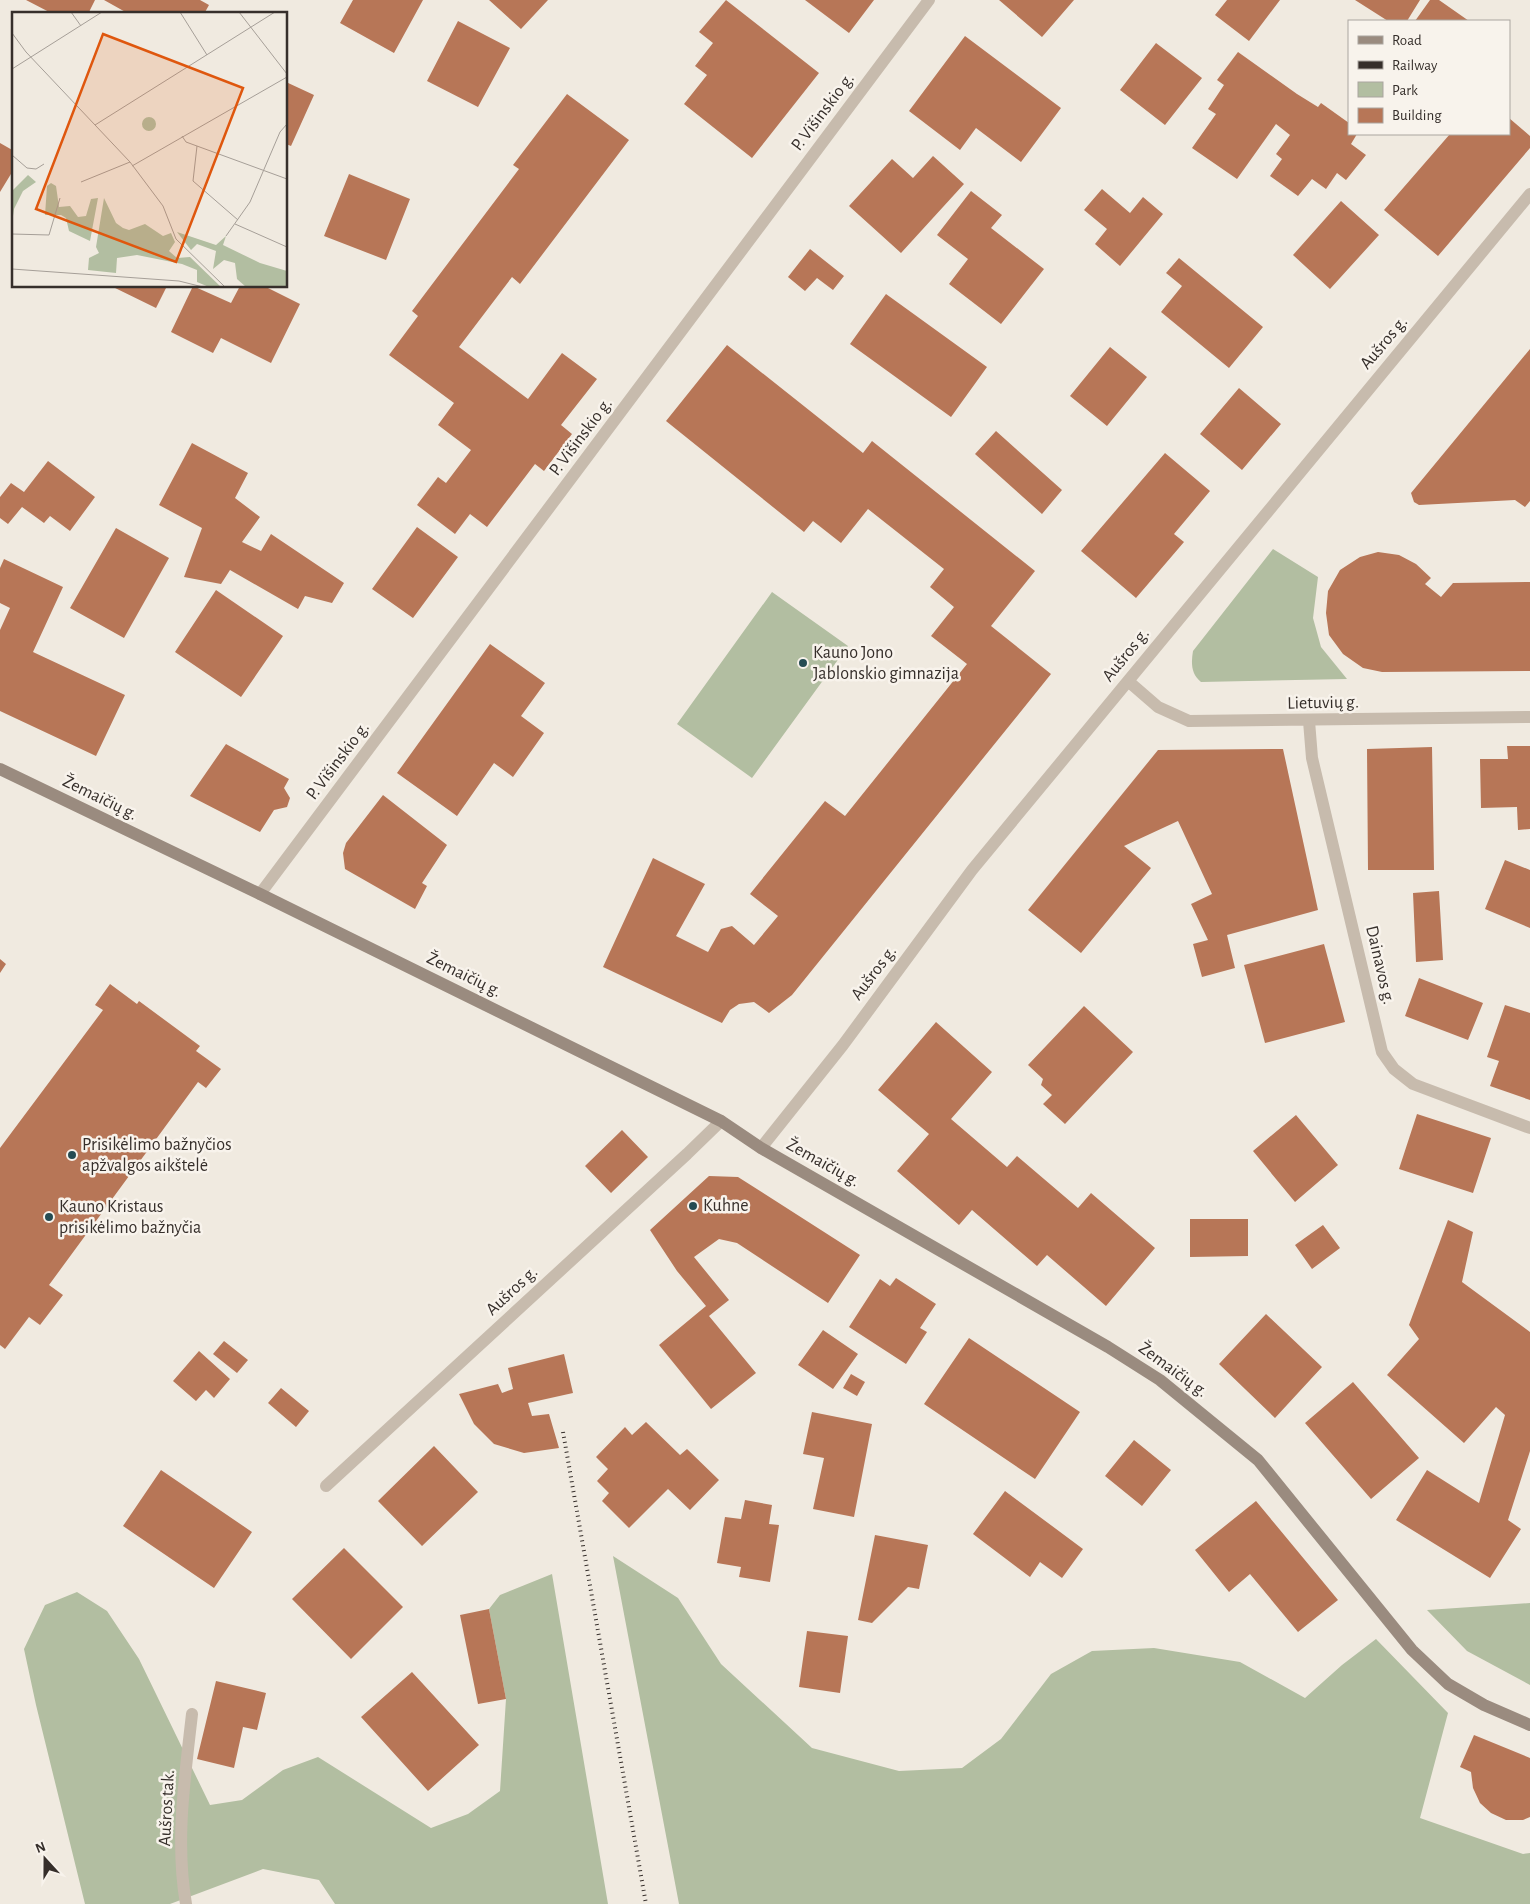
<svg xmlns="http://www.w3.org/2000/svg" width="1530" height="1904" viewBox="0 0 1530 1904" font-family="'Alegreya Sans',sans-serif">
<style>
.green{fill:#b2bea1}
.building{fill:#b77657}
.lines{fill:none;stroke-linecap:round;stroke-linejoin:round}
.street{stroke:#c7bbad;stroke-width:12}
.secondary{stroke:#9a8b7f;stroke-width:12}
.rail{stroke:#362f2b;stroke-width:4;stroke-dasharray:1 4;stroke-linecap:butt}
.poi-dot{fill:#254c53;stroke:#f8f3ec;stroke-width:2}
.labels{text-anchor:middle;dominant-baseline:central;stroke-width:5;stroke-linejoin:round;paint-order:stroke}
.street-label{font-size:18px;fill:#362f2b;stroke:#f8f3ec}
.poi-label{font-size:18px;fill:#362f2b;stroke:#f8f3ec;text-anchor:start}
.inset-road{fill:none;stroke:#a69f98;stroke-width:1}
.view{fill:#df570e;fill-opacity:0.15;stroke:#df570e;stroke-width:2.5}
.inset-edge{fill:none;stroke:#362f2b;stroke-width:2.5}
</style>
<rect width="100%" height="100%" fill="#f0eae0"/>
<path class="green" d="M 1273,549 L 1318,577 L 1313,618 L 1321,647 L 1347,679 L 1201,682 C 1191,674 1191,663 1193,651 Z
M 772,592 L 848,646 L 752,778 L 677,724 Z
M 613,1556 L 678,1598 L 721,1664 L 812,1748 L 899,1771 L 962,1768 L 1001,1739 L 1051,1674 L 1092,1651 L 1154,1648 L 1240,1662 L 1305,1698 L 1342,1665 L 1376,1639 L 1448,1713 L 1420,1818 L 1523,1854 L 1530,1853 L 1530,1904 L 679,1904 Z
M 552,1574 L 608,1904 L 335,1904 L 319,1880 L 263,1869 L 170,1904 L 85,1904 L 36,1705 L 24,1649 L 45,1605 L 77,1592 L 107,1611 L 139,1659 L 210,1805 L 242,1800 L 283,1770 L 318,1757 L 431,1828 L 468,1814 L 500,1791 L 506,1699 L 489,1609 L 500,1595 Z
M 1530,1603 L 1530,1685 L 1467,1651 L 1427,1610 Z"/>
<path class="building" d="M 26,0 L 95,0 L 88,14 L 53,14 Z
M 104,0 L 200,0 L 209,5 L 204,14 L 129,14 Z
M 353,0 L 423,0 L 394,53 L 340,23 Z
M 489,0 L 548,0 L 521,29 Z
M 726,0 L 819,73 L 752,158 L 684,104 L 707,75 L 695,66 L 713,43 L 699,32 Z
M 805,0 L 874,0 L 849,33 Z
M 999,0 L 1074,0 L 1042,37 Z
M 1227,0 L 1280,0 L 1249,41 L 1215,15 Z
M 1355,0 L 1420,0 L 1407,21 L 1388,21 Z
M 1430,0 L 1439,0 L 1469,21 L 1415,21 Z
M 458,21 L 510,48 L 478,107 L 427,81 Z
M 965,36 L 1061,108 L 1021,162 L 976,128 L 960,150 L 909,111 Z
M 1156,43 L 1202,78 L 1165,125 L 1120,90 Z
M 1238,52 L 1297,94 L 1318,107 L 1321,103 L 1349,123 L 1349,134 L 1357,134 L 1351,144 L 1366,155 L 1346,180 L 1337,173 L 1326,189 L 1312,179 L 1298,196 L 1270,176 L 1282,159 L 1276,154 L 1290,135 L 1276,124 L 1237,179 L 1192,148 L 1216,114 L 1208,109 L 1224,85 L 1217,80 Z
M 286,82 L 314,95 L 291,146 L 286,144 Z
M 567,94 L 629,140 L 520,284 L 512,277 L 459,347 L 528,399 L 562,353 L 597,379 L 561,425 L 572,434 L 544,471 L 535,464 L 487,527 L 470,514 L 455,534 L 417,505 L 438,477 L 446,483 L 471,450 L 438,425 L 454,403 L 389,355 L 418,316 L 412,311 L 519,169 L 513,165 Z
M 1509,118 L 1530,136 L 1530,148 L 1438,256 L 1384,210 L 1450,134 L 1509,134 Z
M 0,143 L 14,151 L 14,169 L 0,192 Z
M 933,156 L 964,184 L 901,253 L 849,206 L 892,159 L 913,178 Z
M 349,174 L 410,199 L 386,260 L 324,236 Z
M 1102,189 L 1130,213 L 1143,197 L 1163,214 L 1120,266 L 1095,244 L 1107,229 L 1084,210 Z
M 971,191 L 1002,215 L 991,228 L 1044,269 L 1001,324 L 949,284 L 968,259 L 937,235 Z
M 1341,201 L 1379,235 L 1330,289 L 1293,255 Z
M 810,249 L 844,276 L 833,290 L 817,278 L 805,291 L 788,277 Z
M 1179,258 L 1263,327 L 1229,368 L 1161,312 L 1182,286 L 1166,273 Z
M 111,286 L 167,286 L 156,308 Z
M 193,286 L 231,303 L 240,286 L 264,286 L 300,304 L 271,363 L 221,338 L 213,353 L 171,332 Z
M 886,294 L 987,367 L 951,417 L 850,344 Z
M 727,345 L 863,453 L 872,441 L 1035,571 L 991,626 L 1051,674 L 792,995 L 769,1013 L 754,1002 L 739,1004 L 730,1010 L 722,1023 L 603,967 L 653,858 L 705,884 L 676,936 L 708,952 L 721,929 L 732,926 L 754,945 L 778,916 L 750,894 L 825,801 L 845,816 L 967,664 L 931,636 L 954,607 L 930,587 L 944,569 L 868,509 L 841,543 L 813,521 L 804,532 L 666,421 Z
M 1110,347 L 1147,377 L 1107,426 L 1070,396 Z
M 1530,349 L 1530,501 L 1525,507 L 1515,500 L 1419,505 L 1414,502 L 1411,493 Z
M 1239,388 L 1281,424 L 1242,470 L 1200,434 Z
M 996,431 L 1062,490 L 1042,514 L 975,454 Z
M 192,443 L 248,473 L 235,498 L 260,517 L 242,542 L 261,551 L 271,534 L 344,583 L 332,603 L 305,596 L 298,609 L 230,570 L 221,584 L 184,577 L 202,528 L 159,505 Z
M 1165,453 L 1210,491 L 1174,534 L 1184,542 L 1136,598 L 1081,551 Z
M 48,461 L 95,497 L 70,531 L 50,516 L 44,523 L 22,507 L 8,524 L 0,518 L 0,497 L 11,483 L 24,492 Z
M 417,527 L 458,557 L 413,618 L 372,589 Z
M 116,528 L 169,558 L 124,638 L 70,608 Z
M 1378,552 L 1399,555 L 1416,564 L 1431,578 L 1425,584 L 1441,597 L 1453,583 L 1530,582 L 1530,671 L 1382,672 L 1363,668 L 1343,654 L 1329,635 L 1326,613 L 1328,591 L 1340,570 L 1360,557 Z
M 4,559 L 63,587 L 33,652 L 125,695 L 96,756 L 0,711 L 0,630 L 10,608 L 0,603 L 0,568 Z
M 216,590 L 283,636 L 241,697 L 175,652 Z
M 490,644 L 545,683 L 521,716 L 544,733 L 513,777 L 494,763 L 457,816 L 397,773 Z
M 226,744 L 289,779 L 284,788 L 290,798 L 287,807 L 274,810 L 260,832 L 190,796 Z
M 1507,746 L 1530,746 L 1530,829 L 1518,830 L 1517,807 L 1481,808 L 1480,759 L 1508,759 Z
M 1432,747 L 1434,870 L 1368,870 L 1367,749 Z
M 1283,749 L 1318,910 L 1227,935 L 1235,968 L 1202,977 L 1193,944 L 1208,940 L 1191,904 L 1212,894 L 1178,821 L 1124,846 L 1151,868 L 1081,953 L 1028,910 L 1158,750 Z
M 383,795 L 447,845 L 422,883 L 427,886 L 415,909 L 345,869 L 343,853 L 346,843 Z
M 1505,860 L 1530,870 L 1530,928 L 1485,909 Z
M 1439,891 L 1443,960 L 1416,962 L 1413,893 Z
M 1324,944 L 1345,1022 L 1265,1043 L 1244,965 Z
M 0,959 L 6,964 L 0,973 Z
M 1419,978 L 1483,1003 L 1468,1040 L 1405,1016 Z
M 110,984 L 137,1004 L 139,1001 L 200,1046 L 196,1051 L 221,1069 L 206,1088 L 198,1082 L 49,1285 L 63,1295 L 40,1325 L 29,1317 L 5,1349 L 0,1345 L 0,1148 L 103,1010 L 95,1005 Z
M 1505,1005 L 1530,1013 L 1530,1100 L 1490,1086 L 1499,1061 L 1487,1057 Z
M 1084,1006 L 1133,1052 L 1065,1124 L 1043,1104 L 1052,1095 L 1041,1085 L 1043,1079 L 1028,1065 Z
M 936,1022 L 992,1072 L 951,1119 L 1007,1167 L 1017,1156 L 1078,1208 L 1091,1193 L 1155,1248 L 1106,1306 L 1047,1255 L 1037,1266 L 972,1210 L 959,1225 L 897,1171 L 929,1134 L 878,1090 Z
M 1417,1114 L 1491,1138 L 1473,1193 L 1399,1169 Z
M 1296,1115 L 1338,1165 L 1295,1202 L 1253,1151 Z
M 622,1130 L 648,1157 L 611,1193 L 585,1166 Z
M 709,1176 L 738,1177 L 860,1255 L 828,1303 L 737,1243 L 719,1239 L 694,1257 L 729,1300 L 709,1316 L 756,1373 L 711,1409 L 659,1345 L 706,1306 L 677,1271 L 650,1230 Z
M 1190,1219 L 1248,1219 L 1248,1256 L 1190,1257 Z
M 1448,1220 L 1473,1232 L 1462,1282 L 1530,1332 L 1530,1451 L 1508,1520 L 1521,1529 L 1490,1578 L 1396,1520 L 1427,1470 L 1479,1503 L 1505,1415 L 1496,1407 L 1464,1443 L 1387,1375 L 1419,1339 L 1409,1325 Z
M 1323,1225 L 1340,1248 L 1312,1269 L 1295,1245 Z
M 896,1278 L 936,1304 L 920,1328 L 927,1332 L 906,1364 L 849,1327 L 880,1279 L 890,1286 Z
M 1266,1314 L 1322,1367 L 1275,1418 L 1219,1364 Z
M 823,1330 L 858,1354 L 833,1389 L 798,1365 Z
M 969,1338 L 1080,1412 L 1035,1479 L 924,1404 Z
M 224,1341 L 248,1360 L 237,1373 L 213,1354 Z
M 199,1351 L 230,1379 L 214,1398 L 206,1390 L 196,1401 L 173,1381 Z
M 564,1354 L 573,1393 L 528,1403 L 532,1416 L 549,1414 L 559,1448 L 524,1453 L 494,1444 L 474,1424 L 459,1394 L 498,1384 L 502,1393 L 513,1389 L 508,1368 Z
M 851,1374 L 865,1382 L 857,1396 L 843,1388 Z
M 1353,1382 L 1419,1458 L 1371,1499 L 1305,1423 Z
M 281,1388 L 309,1411 L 296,1427 L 268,1403 Z
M 812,1412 L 872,1424 L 854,1517 L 813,1509 L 824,1458 L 803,1454 Z
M 646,1422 L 680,1455 L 687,1449 L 719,1480 L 690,1510 L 668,1489 L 629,1528 L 602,1501 L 609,1493 L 597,1481 L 608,1469 L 596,1457 L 625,1427 L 632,1435 Z
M 1134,1440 L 1171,1470 L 1142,1506 L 1105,1476 Z
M 434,1446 L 478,1492 L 422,1546 L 378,1501 Z
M 161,1470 L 252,1532 L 214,1588 L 123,1526 Z
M 1005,1491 L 1083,1549 L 1062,1578 L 1040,1562 L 1030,1577 L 973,1534 Z
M 745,1500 L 772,1505 L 769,1524 L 779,1525 L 770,1582 L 739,1577 L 741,1567 L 717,1563 L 725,1517 L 741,1519 Z
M 1256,1501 L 1338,1600 L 1298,1632 L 1250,1574 L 1229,1592 L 1195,1550 Z
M 875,1535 L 928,1545 L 919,1589 L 908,1587 L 872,1623 L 858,1620 Z
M 344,1548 L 403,1607 L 351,1659 L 292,1599 Z
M 489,1609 L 506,1699 L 478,1704 L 460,1615 Z
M 807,1631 L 848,1636 L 840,1693 L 799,1687 Z
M 412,1672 L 479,1745 L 428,1791 L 361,1717 Z
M 216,1681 L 266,1693 L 257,1730 L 243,1727 L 234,1768 L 197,1759 Z
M 1474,1735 L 1530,1758 L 1530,1817 L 1523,1820 L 1506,1820 L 1491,1813 L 1480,1803 L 1473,1788 L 1471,1772 L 1460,1767 Z"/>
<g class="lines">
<path class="street" d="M 1128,681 L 1158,707 L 1189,721 L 1530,717
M 1309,721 L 1312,758 L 1382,1052 L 1394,1069 L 1413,1084 L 1530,1128
M 260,894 L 929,0
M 761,1148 L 843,1045 L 972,870 L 1530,194
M 326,1486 L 687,1154 L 721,1121
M 186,1904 C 175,1841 185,1777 192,1714"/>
<path class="secondary" d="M 0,769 L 260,894 L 721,1121 L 761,1148 L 1108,1347 L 1160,1380 L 1258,1460 L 1412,1650 L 1448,1684 L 1484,1705 L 1530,1725"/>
<path class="rail" d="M 563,1432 L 646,1904"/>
</g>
<g class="poi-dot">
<circle cx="803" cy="663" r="5"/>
<circle cx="72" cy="1155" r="5"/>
<circle cx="693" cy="1206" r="5"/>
<circle cx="49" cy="1217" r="5"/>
</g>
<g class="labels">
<g class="street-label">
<text transform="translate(823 112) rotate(-53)">P. Višinskio g.</text>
<text transform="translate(1384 343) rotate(-50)">Aušros g.</text>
<text transform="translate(581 437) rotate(-53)">P. Višinskio g.</text>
<text transform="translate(1126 655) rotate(-51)">Aušros g.</text>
<text transform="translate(1323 703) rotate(-1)">Lietuvių g.</text>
<text transform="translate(338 761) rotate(-53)">P. Višinskio g.</text>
<text transform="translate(100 798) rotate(26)">Žemaičių g.</text>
<text transform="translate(1380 965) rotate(77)">Dainavos g.</text>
<text transform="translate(874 973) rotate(-53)">Aušros g.</text>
<text transform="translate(464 975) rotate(26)">Žemaičių g.</text>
<text transform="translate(823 1163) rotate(29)">Žemaičių g.</text>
<text transform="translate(512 1291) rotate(-43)">Aušros g.</text>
<text transform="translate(1173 1370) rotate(36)">Žemaičių g.</text>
<text transform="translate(167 1808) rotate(-87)">Aušros tak.</text>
</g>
<g class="poi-label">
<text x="813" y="653">Kauno Jono<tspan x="813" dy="21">Jablonskio gimnazija</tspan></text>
<text x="82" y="1145">Prisikėlimo bažnyčios<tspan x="82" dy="21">apžvalgos aikštelė</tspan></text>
<text x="703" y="1206">Kuhne</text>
<text x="59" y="1207">Kauno Kristaus<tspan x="59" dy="21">prisikėlimo bažnyčia</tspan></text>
</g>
</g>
<g transform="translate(12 12)">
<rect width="275" height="275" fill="#f0eae0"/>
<path d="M130 112a7 7 0 1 1 14 0a7 7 0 1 1-14 0ZM 16,163 L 24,170 L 11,179 L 2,197 L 0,211 L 0,179 ZM 39,171 L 44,174 L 47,195 L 58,194 L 66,205 L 74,204 L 79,187 L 86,186 L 78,229 L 57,219 L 54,206 L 49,203 L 33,203 L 35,174 ZM 92,186 L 104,211 L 111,216 L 117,218 L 133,212 L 151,224 L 159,221 L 163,230 L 157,239 L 165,246 L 178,245 L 209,275 L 197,275 L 185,270 L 185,258 L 170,252 L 125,243 L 105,246 L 104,261 L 76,258 L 77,246 L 87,241 L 84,235 ZM 165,220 L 204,233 L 214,224 L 211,233 L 248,251 L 275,259 L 275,275 L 234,275 L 225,267 L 223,251 L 212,248 L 201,257 L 204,239 L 185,232 L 179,238 Z" fill="#b2bea1"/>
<path class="inset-road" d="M 59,0 L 69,14M 168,0 L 195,43M 227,0 L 275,62M 0,21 L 14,40 L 118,150 L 151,194 L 164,227 L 213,275M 0,57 L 90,0M 83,113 L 263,0M 170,124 L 174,130 L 275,167M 185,134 L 181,169 L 226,208M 0,143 L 15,156 L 24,157 L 32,152M 120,154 L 275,65M 69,170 L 118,150M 223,212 L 275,235M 0,222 L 37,223 L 48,186M 214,224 L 238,190 L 268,120 L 275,112M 0,257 L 167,269 L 191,275"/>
<path class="view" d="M 91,22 L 231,76 L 164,250 L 24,197 Z"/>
<rect width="275" height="275" class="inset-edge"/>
</g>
<rect x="1348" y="20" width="162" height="115" fill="#f8f3ec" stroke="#aaa59f"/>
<rect x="1358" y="36" width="25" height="8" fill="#9a8b7f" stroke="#aaa59f"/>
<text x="1392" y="45" font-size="15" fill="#362f2b">Road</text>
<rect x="1358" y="61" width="25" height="8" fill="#362f2b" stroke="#aaa59f"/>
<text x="1392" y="70" font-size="15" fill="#362f2b">Railway</text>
<rect x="1358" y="82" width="25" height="15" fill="#b2bea1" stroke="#aaa59f"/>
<text x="1392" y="95" font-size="15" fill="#362f2b">Park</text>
<rect x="1358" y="108" width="25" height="15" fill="#b77657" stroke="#aaa59f"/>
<text x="1392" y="120" font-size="15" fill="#362f2b">Building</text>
<g transform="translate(45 1859) rotate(339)" stroke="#f8f3ec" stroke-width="4" paint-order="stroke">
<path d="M0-4L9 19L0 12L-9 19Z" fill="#362f2b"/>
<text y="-8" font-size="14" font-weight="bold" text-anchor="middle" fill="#362f2b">N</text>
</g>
</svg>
